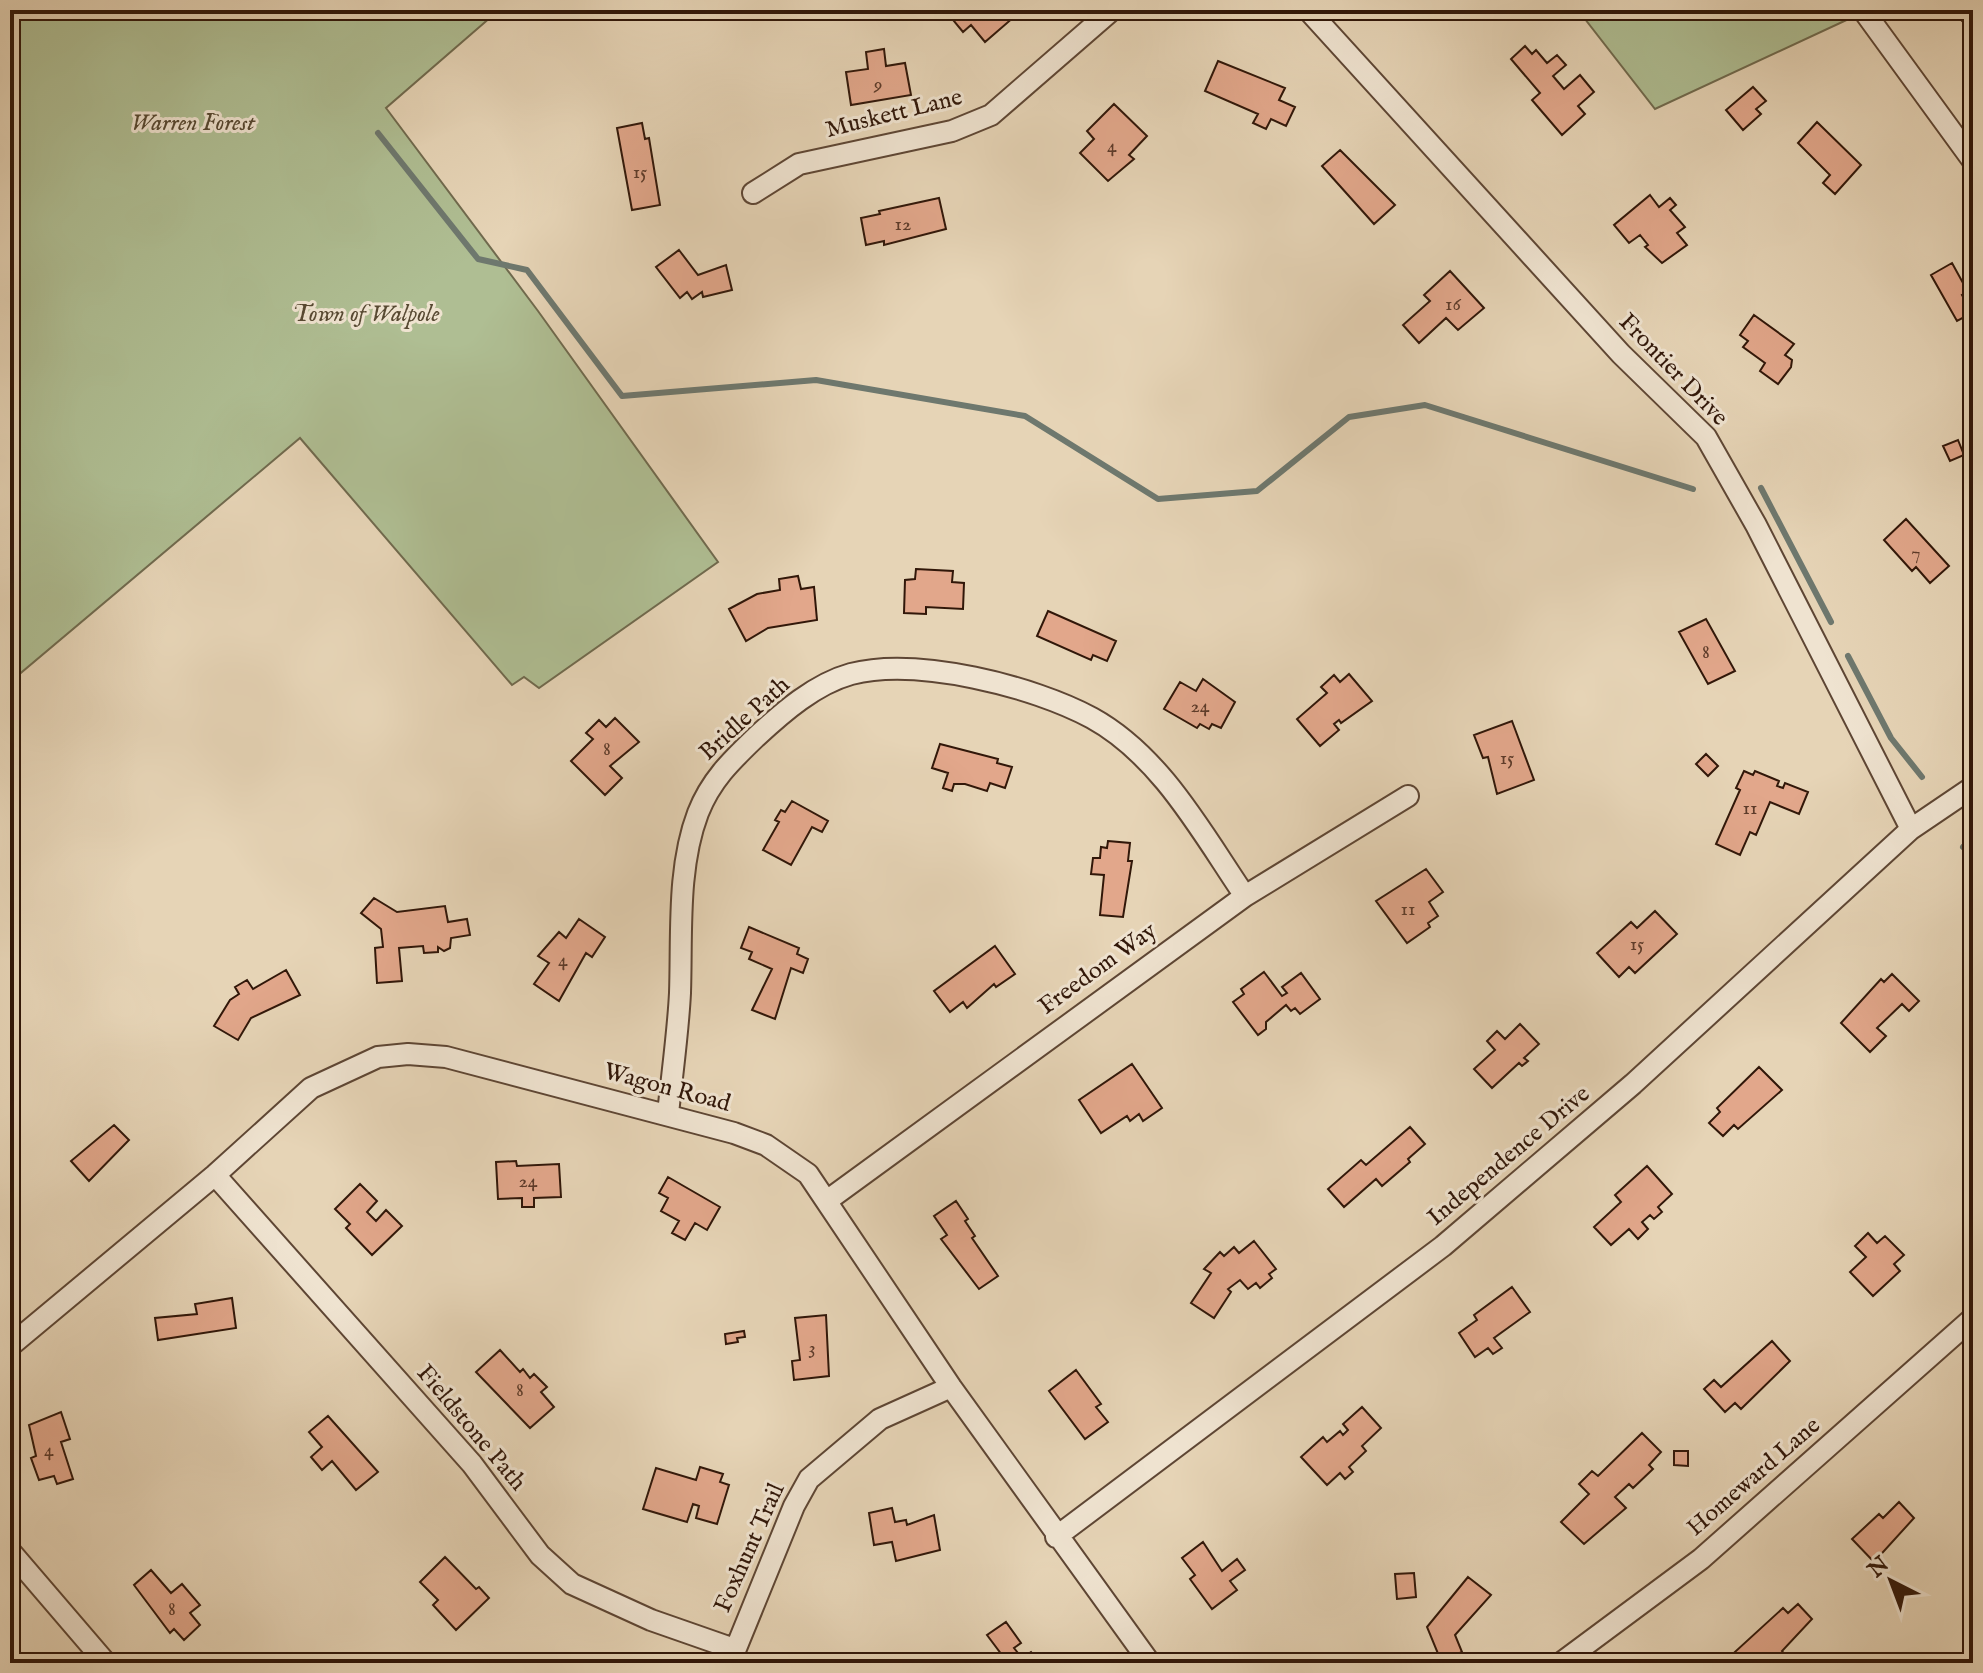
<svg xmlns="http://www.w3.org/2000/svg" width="1983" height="1673" viewBox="0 0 1983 1673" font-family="'IM FELL English',serif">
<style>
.green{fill:#afbe93;stroke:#706a4e;stroke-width:2}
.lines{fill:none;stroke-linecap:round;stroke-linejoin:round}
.stream{stroke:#6e786e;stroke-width:6}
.building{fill:#e2a78b;stroke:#311709;stroke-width:2}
.street-casing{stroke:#5e4634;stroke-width:24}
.street{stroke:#efe3d0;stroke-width:20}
.labels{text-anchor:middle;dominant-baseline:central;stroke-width:6;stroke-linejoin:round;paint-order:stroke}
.number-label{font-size:20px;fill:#5d3b2a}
.street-label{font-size:24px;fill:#311709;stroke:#efe3d0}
.park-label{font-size:24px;font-style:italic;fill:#574932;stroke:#efe3d0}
</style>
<rect width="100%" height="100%" fill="#e6d4b6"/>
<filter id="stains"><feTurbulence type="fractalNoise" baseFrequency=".0025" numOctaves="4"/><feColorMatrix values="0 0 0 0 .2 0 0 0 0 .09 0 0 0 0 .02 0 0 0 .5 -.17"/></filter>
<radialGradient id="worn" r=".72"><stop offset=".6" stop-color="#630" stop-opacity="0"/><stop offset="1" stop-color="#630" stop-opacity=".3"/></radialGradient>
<path class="green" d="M 10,10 L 499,10 L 386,108 L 538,311 L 718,562 L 539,688 L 524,677 L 512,685 L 300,438 L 10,682 Z
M 1578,10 L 1868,10 L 1655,109 Z"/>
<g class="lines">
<path class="stream" d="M 378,133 L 478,259 L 527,270 L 622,396 L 816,380 L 1025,416 L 1158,499 L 1257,491 L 1349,417 L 1425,405 L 1693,489
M 1761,488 L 1831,622
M 1848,656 L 1891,738 L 1922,777
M 1963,847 L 1973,854"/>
</g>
<path class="building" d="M 965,10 L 1008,10 L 1014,17 L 985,42 L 971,25 L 963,32 L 953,20 Z
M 1968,10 L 1973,10 L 1973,31 L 1960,19 Z
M 1525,46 L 1532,54 L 1536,50 L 1547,63 L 1557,55 L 1566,65 L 1553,76 L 1564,89 L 1580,75 L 1594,92 L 1578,106 L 1585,114 L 1562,135 L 1532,100 L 1540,93 L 1511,59 Z
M 884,49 L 886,66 L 905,63 L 911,95 L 851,105 L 846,72 L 868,69 L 866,52 Z
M 1218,61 L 1285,88 L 1279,100 L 1295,107 L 1286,126 L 1271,119 L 1266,129 L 1253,123 L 1258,114 L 1205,91 Z
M 1753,87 L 1766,101 L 1756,109 L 1761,114 L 1743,130 L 1726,110 Z
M 1114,104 L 1147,136 L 1129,155 L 1134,159 L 1108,181 L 1080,153 L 1094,139 L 1087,131 Z
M 1817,122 L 1861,165 L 1835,194 L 1823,183 L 1830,175 L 1798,143 Z
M 642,123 L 645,139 L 649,138 L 660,205 L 632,210 L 617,128 Z
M 1340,150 L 1395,205 L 1374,224 L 1322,166 Z
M 1650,195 L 1659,207 L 1670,198 L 1676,205 L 1670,210 L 1685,227 L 1677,233 L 1687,245 L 1662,263 L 1645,247 L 1648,245 L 1640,235 L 1629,243 L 1614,225 Z
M 939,198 L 946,229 L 884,245 L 884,241 L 866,245 L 861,218 L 880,214 L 879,211 Z
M 679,250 L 698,275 L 726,265 L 732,290 L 703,297 L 702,292 L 692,299 L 687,292 L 680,298 L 656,267 Z
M 1952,263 L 1968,292 L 1962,295 L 1972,313 L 1957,321 L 1931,275 Z
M 1450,271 L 1484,308 L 1458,330 L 1446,318 L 1419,343 L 1403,325 L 1430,301 L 1424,295 Z
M 1754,315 L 1794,344 L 1785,355 L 1792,360 L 1791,367 L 1778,384 L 1760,371 L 1765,363 L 1743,347 L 1748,341 L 1740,335 Z
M 1958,440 L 1964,455 L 1950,461 L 1943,446 Z
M 1906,519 L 1949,566 L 1930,583 L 1916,567 L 1912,571 L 1884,540 Z
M 916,569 L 953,571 L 952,582 L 964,583 L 963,609 L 926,607 L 926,614 L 904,613 L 905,580 L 915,579 Z
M 798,576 L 801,589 L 814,587 L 817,620 L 768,628 L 746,641 L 729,609 L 757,594 L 780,590 L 779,579 Z
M 1048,611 L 1116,641 L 1107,661 L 1093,655 L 1091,660 L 1037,636 Z
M 1706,619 L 1735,671 L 1708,684 L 1679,632 Z
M 1349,674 L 1372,701 L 1341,723 L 1339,720 L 1334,724 L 1339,730 L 1320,746 L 1297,719 L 1327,693 L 1321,687 L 1334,675 L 1340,682 Z
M 1203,679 L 1235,702 L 1221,728 L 1212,724 L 1209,729 L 1200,724 L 1197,728 L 1164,709 L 1180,682 L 1196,691 Z
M 615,718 L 639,742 L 610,766 L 622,778 L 605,795 L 571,761 L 593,739 L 586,733 L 599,720 L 606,727 Z
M 1512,721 L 1534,780 L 1497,794 L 1488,757 L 1483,758 L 1474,735 Z
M 940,744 L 998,759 L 997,763 L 1012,767 L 1005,788 L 990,783 L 987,791 L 965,784 L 954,784 L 952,791 L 943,788 L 948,773 L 932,768 Z
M 1706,754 L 1718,766 L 1708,776 L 1696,764 Z
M 1744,771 L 1753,775 L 1755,771 L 1779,781 L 1777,786 L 1783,788 L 1785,783 L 1808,792 L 1799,814 L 1770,802 L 1756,835 L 1750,832 L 1740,855 L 1716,844 L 1740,790 L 1736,788 Z
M 792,801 L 828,821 L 822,832 L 812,827 L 791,865 L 763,850 L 779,822 L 775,820 L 781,810 L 785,812 Z
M 1108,841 L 1130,843 L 1128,861 L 1132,861 L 1123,917 L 1100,915 L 1104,875 L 1091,874 L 1093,858 L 1100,858 L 1101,847 L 1107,848 Z
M 1426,869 L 1443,892 L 1429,902 L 1438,916 L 1428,923 L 1430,927 L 1407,943 L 1376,901 Z
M 374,898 L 397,912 L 445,906 L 448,922 L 467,919 L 470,935 L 451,938 L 450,948 L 444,951 L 438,947 L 438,952 L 424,953 L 423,946 L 399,948 L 402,981 L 377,983 L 375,948 L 383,947 L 381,929 L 361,913 Z
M 1655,911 L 1677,934 L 1635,973 L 1629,967 L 1619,977 L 1597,953 L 1631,922 L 1637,928 Z
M 579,919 L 605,937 L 592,957 L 586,953 L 559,1001 L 534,984 L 549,963 L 538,956 L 559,932 L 566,938 Z
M 749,927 L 799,948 L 797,954 L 808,959 L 803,973 L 791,968 L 775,1019 L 752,1010 L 772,969 L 749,959 L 752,952 L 741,948 Z
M 995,946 L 1015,974 L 996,987 L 994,984 L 967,1008 L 963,1002 L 950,1012 L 934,991 Z
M 286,970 L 300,995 L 251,1018 L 238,1040 L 214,1026 L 230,1000 L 239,994 L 235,987 L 247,980 L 253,989 Z
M 1264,972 L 1282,996 L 1287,993 L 1282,987 L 1301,973 L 1320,999 L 1300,1014 L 1295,1008 L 1291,1011 L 1286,1005 L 1266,1022 L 1266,1029 L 1258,1035 L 1233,1002 L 1244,994 L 1241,989 Z
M 1892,974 L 1919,1001 L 1909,1011 L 1902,1004 L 1877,1028 L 1886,1036 L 1870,1052 L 1841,1023 L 1881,979 L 1884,982 Z
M 1520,1024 L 1539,1044 L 1524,1058 L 1528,1061 L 1522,1066 L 1519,1063 L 1492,1088 L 1474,1069 L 1495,1050 L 1487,1041 L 1497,1031 L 1505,1039 Z
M 1132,1064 L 1162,1108 L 1143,1121 L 1139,1114 L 1130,1121 L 1127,1116 L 1101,1133 L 1079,1100 Z
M 1759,1067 L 1782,1090 L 1738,1129 L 1734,1125 L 1723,1136 L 1709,1123 L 1720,1112 L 1717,1108 Z
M 114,1125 L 129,1140 L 89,1181 L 71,1161 Z
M 1410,1127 L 1425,1144 L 1408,1159 L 1410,1162 L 1382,1186 L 1376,1179 L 1344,1207 L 1328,1189 L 1361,1160 L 1366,1165 Z
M 516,1161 L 517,1166 L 559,1164 L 561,1197 L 534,1198 L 534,1207 L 522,1207 L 522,1198 L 498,1199 L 496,1162 Z
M 1647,1166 L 1672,1194 L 1658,1207 L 1662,1212 L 1654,1219 L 1650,1215 L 1642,1222 L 1648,1229 L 1638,1239 L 1629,1229 L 1611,1245 L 1594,1227 L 1621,1202 L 1615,1195 Z
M 668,1177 L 720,1207 L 707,1230 L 695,1223 L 685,1240 L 672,1233 L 679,1221 L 661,1211 L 668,1198 L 659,1193 Z
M 360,1184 L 377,1201 L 367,1212 L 376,1221 L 386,1210 L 402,1226 L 372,1255 L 346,1228 L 350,1224 L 335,1209 Z
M 956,1201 L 968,1219 L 965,1221 L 975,1236 L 972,1238 L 998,1276 L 979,1289 L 941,1239 L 947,1235 L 934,1216 Z
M 1868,1233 L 1877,1243 L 1885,1236 L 1904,1255 L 1894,1264 L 1900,1271 L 1873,1296 L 1850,1272 L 1866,1257 L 1855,1246 Z
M 1254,1241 L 1276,1269 L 1269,1274 L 1272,1278 L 1260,1288 L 1256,1283 L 1248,1289 L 1240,1280 L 1228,1289 L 1231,1292 L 1214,1318 L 1191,1303 L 1211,1273 L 1204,1269 L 1220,1252 L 1224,1256 L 1234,1247 L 1239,1253 Z
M 1512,1287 L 1530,1312 L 1494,1338 L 1502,1348 L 1493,1354 L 1488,1348 L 1475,1357 L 1459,1333 L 1477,1320 L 1474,1315 Z
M 232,1298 L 236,1328 L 158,1340 L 155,1318 L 197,1314 L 195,1304 Z
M 826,1315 L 829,1376 L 794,1380 L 792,1361 L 800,1360 L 795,1318 Z
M 744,1331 L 745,1337 L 737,1338 L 738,1342 L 726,1344 L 725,1334 Z
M 1772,1341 L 1790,1361 L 1741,1409 L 1735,1403 L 1725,1412 L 1704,1389 L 1714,1380 L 1721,1387 Z
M 500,1350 L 520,1372 L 523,1369 L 530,1378 L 534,1374 L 547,1387 L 541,1392 L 554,1407 L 530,1428 L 476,1372 Z
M 1076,1370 L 1101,1404 L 1096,1407 L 1108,1422 L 1085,1439 L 1049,1391 Z
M 1362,1407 L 1381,1428 L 1362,1446 L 1366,1451 L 1349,1467 L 1353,1472 L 1345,1479 L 1340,1473 L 1327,1485 L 1301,1457 L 1323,1437 L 1327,1442 L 1340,1431 L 1343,1435 L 1348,1430 L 1343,1424 Z
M 61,1412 L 70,1439 L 61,1442 L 73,1479 L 57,1484 L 54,1476 L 39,1480 L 31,1458 L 36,1456 L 29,1425 Z
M 328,1416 L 378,1472 L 356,1490 L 332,1461 L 322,1470 L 311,1457 L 322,1447 L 309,1432 Z
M 1642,1433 L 1661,1452 L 1649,1465 L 1653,1469 L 1633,1488 L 1629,1484 L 1615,1497 L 1626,1508 L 1584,1544 L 1561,1522 L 1589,1494 L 1579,1484 L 1592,1471 L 1598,1476 Z
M 1674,1451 L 1688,1451 L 1688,1466 L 1674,1465 Z
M 700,1467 L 723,1474 L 720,1482 L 729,1485 L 717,1524 L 696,1518 L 699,1506 L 693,1504 L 687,1522 L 643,1509 L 656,1468 L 696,1480 Z
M 1899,1502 L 1914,1518 L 1874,1562 L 1852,1539 L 1879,1514 L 1883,1518 Z
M 892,1508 L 895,1522 L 906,1520 L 907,1525 L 934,1515 L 940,1550 L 896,1561 L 892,1542 L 874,1545 L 869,1513 Z
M 1203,1542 L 1222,1571 L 1237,1559 L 1245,1570 L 1230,1581 L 1237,1590 L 1212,1609 L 1190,1579 L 1195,1575 L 1182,1558 Z
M 445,1557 L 476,1589 L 479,1587 L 489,1598 L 456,1630 L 433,1605 L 438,1600 L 420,1582 Z
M 151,1570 L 171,1593 L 182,1584 L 200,1605 L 190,1613 L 200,1625 L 184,1640 L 174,1629 L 170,1633 L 134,1585 Z
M 1414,1573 L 1416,1597 L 1397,1599 L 1395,1574 Z
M 1468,1577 L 1491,1595 L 1455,1635 L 1462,1652 L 1441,1661 L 1427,1627 Z
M 1798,1604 L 1812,1619 L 1782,1651 L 1786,1656 L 1778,1663 L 1725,1661 L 1783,1608 L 1788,1613 Z
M 1006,1622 L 1021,1643 L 1014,1648 L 1022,1658 L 1031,1652 L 1039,1663 L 1008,1663 L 987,1635 Z"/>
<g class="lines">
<defs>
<path id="street" d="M 1308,10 L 1621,354 L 1706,437 L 1756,525 L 1911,829
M 1863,10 L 1973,161
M 753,193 L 799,164 L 952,131 L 991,115 L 1112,10
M 668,1114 C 672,1074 678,1033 680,993 C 682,934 677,868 698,813 C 711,780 731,761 756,737 C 783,712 815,684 851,674 C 917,657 1033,686 1092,718 C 1161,756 1202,833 1245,896
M 215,1175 L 472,1464 L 540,1555 L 572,1584 L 651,1620 L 734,1649
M 828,1200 L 1245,896 L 1408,796
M 10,1346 L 215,1175 L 311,1088 L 378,1057 L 408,1054 L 446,1057 L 734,1133 L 766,1145 L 808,1174 L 951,1387 L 1150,1663
M 1056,1537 L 1443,1246 L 1633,1084 L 1911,829 L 1973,787
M 10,1551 L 106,1663
M 730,1663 L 794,1506 L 809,1479 L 880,1419 L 951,1387
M 1561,1663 L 1701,1559 L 1973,1318"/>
</defs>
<use href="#street" class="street-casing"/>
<use href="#street" class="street"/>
</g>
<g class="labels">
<g class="number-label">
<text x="878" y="84">9</text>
<text x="1112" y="146">4</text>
<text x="640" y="172">15</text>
<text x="903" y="224">12</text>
<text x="1453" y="304">16</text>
<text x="1916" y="553">7</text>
<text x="1706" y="652">8</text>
<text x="1200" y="706">24</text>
<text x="607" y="749">8</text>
<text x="1507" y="758">15</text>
<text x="1750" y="808">11</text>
<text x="1408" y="909">11</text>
<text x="1637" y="944">15</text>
<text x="563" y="960">4</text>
<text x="528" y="1181">24</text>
<text x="812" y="1348">3</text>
<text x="520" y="1390">8</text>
<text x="49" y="1450">4</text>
<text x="172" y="1609">8</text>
</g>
<g class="street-label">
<text transform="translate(894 114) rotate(-14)">Muskett Lane</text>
<text transform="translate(1673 370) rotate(46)">Frontier Drive</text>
<text transform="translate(745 719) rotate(-42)">Bridle Path</text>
<text transform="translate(1098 969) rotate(-36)">Freedom Way</text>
<text transform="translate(667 1088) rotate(15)">Wagon Road</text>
<text transform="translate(1509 1156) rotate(-40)">Independence Drive</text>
<text transform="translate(471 1428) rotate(50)">Fieldstone Path</text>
<text transform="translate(1754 1477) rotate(-41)">Homeward Lane</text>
<text transform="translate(750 1548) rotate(-66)">Foxhunt Trail</text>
</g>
<g class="park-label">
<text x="193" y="123">Warren Forest</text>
<text x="366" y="314">Town of Walpole</text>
</g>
</g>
<rect width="1983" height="1673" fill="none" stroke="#e6d4b6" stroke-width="40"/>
<rect x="12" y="12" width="1959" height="1649" fill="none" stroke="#311709" stroke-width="4"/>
<rect x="20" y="20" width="1943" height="1633" fill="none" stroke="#311709" stroke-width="2"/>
<g transform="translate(1891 1581) rotate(318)" stroke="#efe3d0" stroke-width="6" paint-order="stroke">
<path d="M0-6L14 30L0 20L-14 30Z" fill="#311709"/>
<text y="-12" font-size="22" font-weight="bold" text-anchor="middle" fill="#311709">N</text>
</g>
<rect width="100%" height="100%" filter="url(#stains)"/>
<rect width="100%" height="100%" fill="url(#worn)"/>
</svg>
